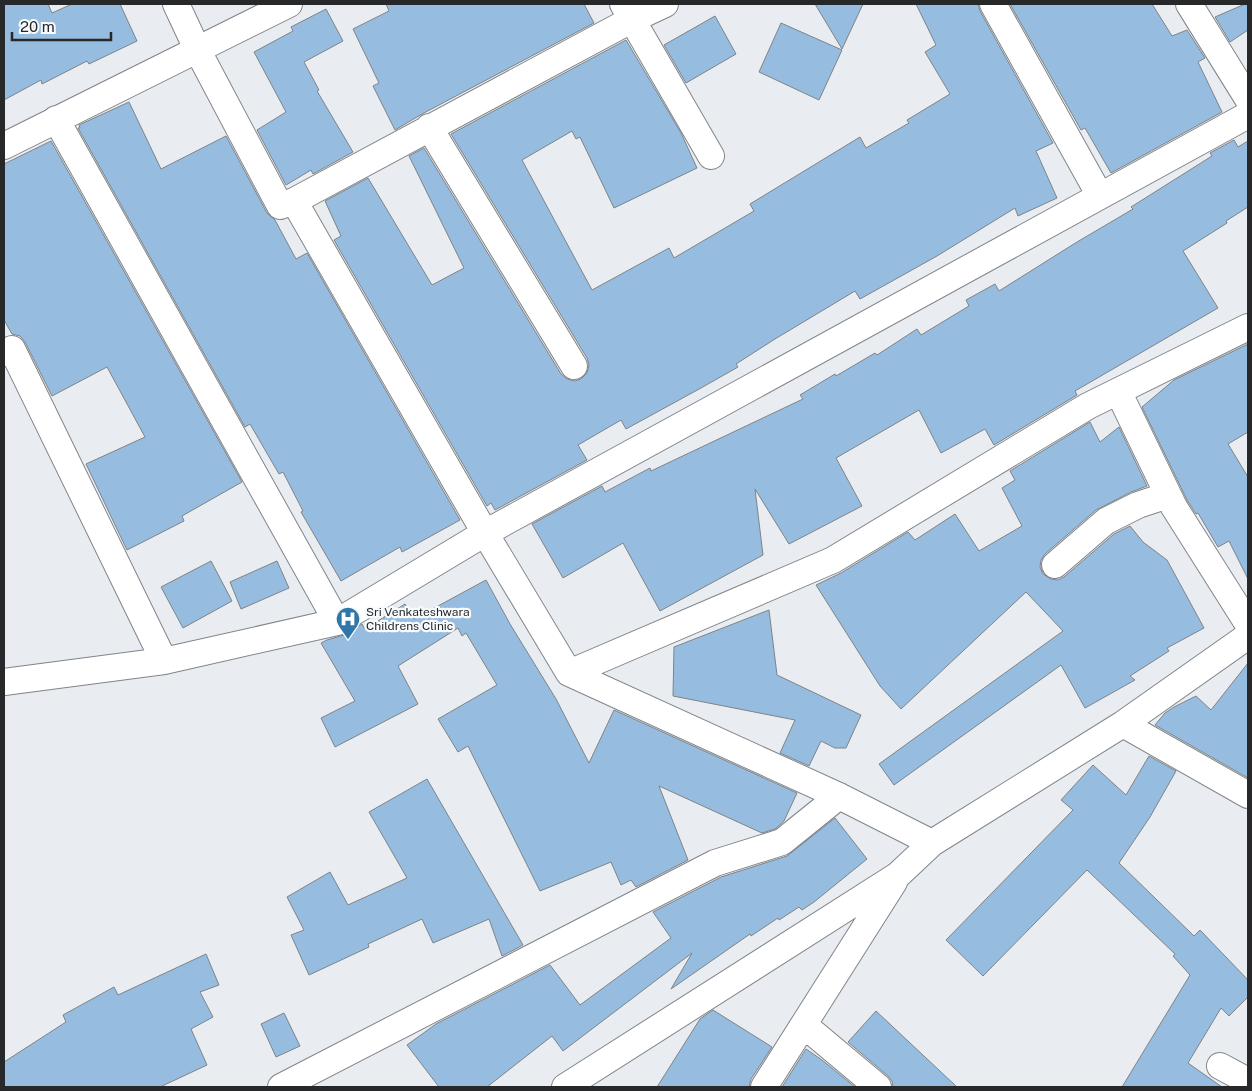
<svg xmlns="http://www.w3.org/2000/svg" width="1252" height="1091" viewBox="0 0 1252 1091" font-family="'Public Sans',sans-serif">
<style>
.building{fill:#96bde0;stroke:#7e8387}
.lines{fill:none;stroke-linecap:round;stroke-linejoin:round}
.street-casing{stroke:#818589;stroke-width:28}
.street{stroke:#fff;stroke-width:26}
.labels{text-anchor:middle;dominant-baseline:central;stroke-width:4.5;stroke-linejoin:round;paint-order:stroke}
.poi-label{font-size:12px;fill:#27282a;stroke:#f7fbfe;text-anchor:start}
</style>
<rect width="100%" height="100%" fill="#e9edf2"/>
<path class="building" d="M 4,4 L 48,4 L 52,13 L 72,4 L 120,4 L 137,41 L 89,64 L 87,61 L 42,84 L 41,80 L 4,100 Z
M 386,4 L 584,4 L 594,23 L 422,114 L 395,130 L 373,86 L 379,83 L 353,29 L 389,11 Z
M 815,4 L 863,4 L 842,49 Z
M 916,4 L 978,4 L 980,11 L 1053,143 L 1036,151 L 1057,198 L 1018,216 L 1015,208 L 937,256 L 860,299 L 855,291 L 775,339 L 736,364 L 738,367 L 701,388 L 626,429 L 621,420 L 578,445 L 587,460 L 495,510 L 491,503 L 487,506 L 334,240 L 341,236 L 325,201 L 368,178 L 432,285 L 464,268 L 409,156 L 424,148 L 561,374 L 567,379 L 575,381 L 581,379 L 587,373 L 589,365 L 587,358 L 451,134 L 626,40 L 681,133 L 697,168 L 614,208 L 580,137 L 576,139 L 572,131 L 522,160 L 592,290 L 669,248 L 674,258 L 754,211 L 750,204 L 860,137 L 866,148 L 909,123 L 907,120 L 950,94 L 925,52 L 936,45 Z
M 1010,4 L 1152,4 L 1172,36 L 1187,30 L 1205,58 L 1198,62 L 1222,112 L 1111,173 L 1085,128 L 1081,130 Z
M 1245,4 L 1248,4 L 1248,30 L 1230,42 L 1215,17 Z
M 326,9 L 343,41 L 304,62 L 319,90 L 317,91 L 353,152 L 313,174 L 311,170 L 286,185 L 257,130 L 286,112 L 254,52 L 293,31 L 291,27 Z
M 715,16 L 736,54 L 686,83 L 664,45 Z
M 781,23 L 842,50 L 819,100 L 759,72 Z
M 129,102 L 161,169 L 226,136 L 267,213 L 275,220 L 296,259 L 307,253 L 460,520 L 402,552 L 400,547 L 341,581 L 301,512 L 303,511 L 283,472 L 279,474 L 250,424 L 245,427 L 78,128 L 80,128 L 79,125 Z
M 1234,140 L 1238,147 L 1248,141 L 1248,207 L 1226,221 L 1227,223 L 1183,251 L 1218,308 L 1075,391 L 1077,395 L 994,445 L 985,429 L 941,453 L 919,410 L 836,458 L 862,506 L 789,544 L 755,489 L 763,555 L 660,611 L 623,543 L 563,578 L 532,524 L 602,486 L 605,492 L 650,468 L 651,471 L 803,399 L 800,395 L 835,374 L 836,376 L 875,353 L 877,355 L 917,329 L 921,335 L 969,306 L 966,300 L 995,284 L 999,291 L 1077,242 L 1133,209 L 1131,207 L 1212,156 L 1210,153 Z
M 51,141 L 242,482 L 182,516 L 184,521 L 127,550 L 86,464 L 145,437 L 107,367 L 52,396 L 25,342 L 20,336 L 12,334 L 4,320 L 4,164 Z
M 1248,344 L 1248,432 L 1228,444 L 1248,477 L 1248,579 L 1229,541 L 1218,547 L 1198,513 L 1196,514 L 1187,500 L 1142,407 L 1174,380 Z
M 1090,422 L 1100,442 L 1119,427 L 1147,486 L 1131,492 L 1096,510 L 1045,554 L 1041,560 L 1040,567 L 1043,574 L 1051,579 L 1058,580 L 1064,577 L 1114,534 L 1130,526 L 1143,542 L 1167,560 L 1204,628 L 1167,648 L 1169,651 L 1130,676 L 1135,680 L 1085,708 L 1061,665 L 894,785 L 879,764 L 1063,631 L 1026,592 L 901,709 L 880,686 L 816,585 L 841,573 L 908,532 L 915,540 L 955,514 L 979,551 L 1022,526 L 1002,488 L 1015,480 L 1010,471 Z
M 211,561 L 232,601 L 183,628 L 161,587 Z
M 277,561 L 289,588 L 241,609 L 230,582 Z
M 486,580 L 510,624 L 556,699 L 589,763 L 614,710 L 797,793 L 784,821 L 775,829 L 762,833 L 659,786 L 688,860 L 636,887 L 631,880 L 621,885 L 611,862 L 540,891 L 468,746 L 458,752 L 438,719 L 497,685 L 466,633 L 462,636 L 458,628 L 398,666 L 418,704 L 335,747 L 321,718 L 355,701 L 321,643 L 327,640 L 344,635 L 362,624 L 365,629 L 405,604 L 414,619 Z
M 769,610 L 777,675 L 861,715 L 846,748 L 835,748 L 821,741 L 809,766 L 780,753 L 795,720 L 673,696 L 674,647 Z
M 1248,663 L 1248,778 L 1155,725 L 1165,713 L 1174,707 L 1196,696 L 1211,710 Z
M 1149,756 L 1176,771 L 1150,817 L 1119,863 L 1194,936 L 1200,930 L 1248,980 L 1248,997 L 1229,1016 L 1221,1008 L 1188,1063 L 1222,1087 L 1122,1087 L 1190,975 L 1173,956 L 1175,954 L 1087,870 L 983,976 L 946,940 L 1073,810 L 1061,800 L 1093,765 L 1126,795 Z
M 427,779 L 523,945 L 502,956 L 489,919 L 433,943 L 422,919 L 368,944 L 369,947 L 309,975 L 291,935 L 304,930 L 287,897 L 330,872 L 348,905 L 407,878 L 369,812 Z
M 835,818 L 867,859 L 814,902 L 802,910 L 799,907 L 779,920 L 778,918 L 751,936 L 750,934 L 671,989 L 692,953 L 563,1051 L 552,1036 L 487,1087 L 439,1087 L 407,1045 L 436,1024 L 550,965 L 580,1005 L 671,938 L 653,912 L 721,877 L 787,856 Z
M 206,954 L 219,985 L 200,992 L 213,1017 L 191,1029 L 207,1065 L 160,1087 L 4,1087 L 4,1062 L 66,1022 L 63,1015 L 114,987 L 118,995 Z
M 713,1010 L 772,1047 L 751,1079 L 749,1087 L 657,1087 L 700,1019 Z
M 876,1011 L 957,1087 L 893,1087 L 892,1081 L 888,1076 L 848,1042 Z
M 284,1013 L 300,1046 L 276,1057 L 261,1024 Z
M 806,1049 L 822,1060 L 855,1087 L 782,1087 Z"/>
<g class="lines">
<defs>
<path id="street" d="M 176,4 L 198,51 L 280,206 L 294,201 L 631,20 L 665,4
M 623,4 L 711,156
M 993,4 L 1100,196
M 1189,4 L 1248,99
M 56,119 L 337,622
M 429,127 L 574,366
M 4,146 L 289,4
M 294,201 L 485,533 L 569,673 L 839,796 L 932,843
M 4,353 L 12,349 L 164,661
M 1118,391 L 1174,507 L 1248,624
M 1055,565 L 1106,521 L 1138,505 L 1168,495
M 569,673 L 833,560 L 1088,406 L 1248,327
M 4,682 L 164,661 L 337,622 L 485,533 L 1248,115
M 1123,724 L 1248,795
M 804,1025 L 878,1087
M 1220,1066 L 1248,1081
M 281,1087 L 715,863 L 782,842 L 839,796
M 565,1087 L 898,875 L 932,843 L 1123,724 L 1248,636
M 764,1087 L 894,882"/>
</defs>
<use href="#street" class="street-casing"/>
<use href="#street" class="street"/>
</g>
<defs>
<symbol id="hospital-pin" viewBox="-11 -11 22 30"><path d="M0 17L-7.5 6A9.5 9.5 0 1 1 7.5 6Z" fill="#3176ab" stroke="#f7fbfe"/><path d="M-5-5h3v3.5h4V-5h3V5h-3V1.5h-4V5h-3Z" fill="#fff"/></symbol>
</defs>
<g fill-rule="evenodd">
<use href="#hospital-pin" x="334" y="605" width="28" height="38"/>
</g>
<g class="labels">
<g class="poi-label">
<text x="366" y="612">Sri Venkateshwara<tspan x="366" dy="14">Childrens Clinic</tspan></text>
</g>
</g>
<rect width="1252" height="1091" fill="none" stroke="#27282a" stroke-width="10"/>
<path d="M12 32v8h99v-8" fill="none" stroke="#27282a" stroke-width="2.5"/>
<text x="20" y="32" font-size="15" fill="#27282a" stroke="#f7fbfe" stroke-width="4" paint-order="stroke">20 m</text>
</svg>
